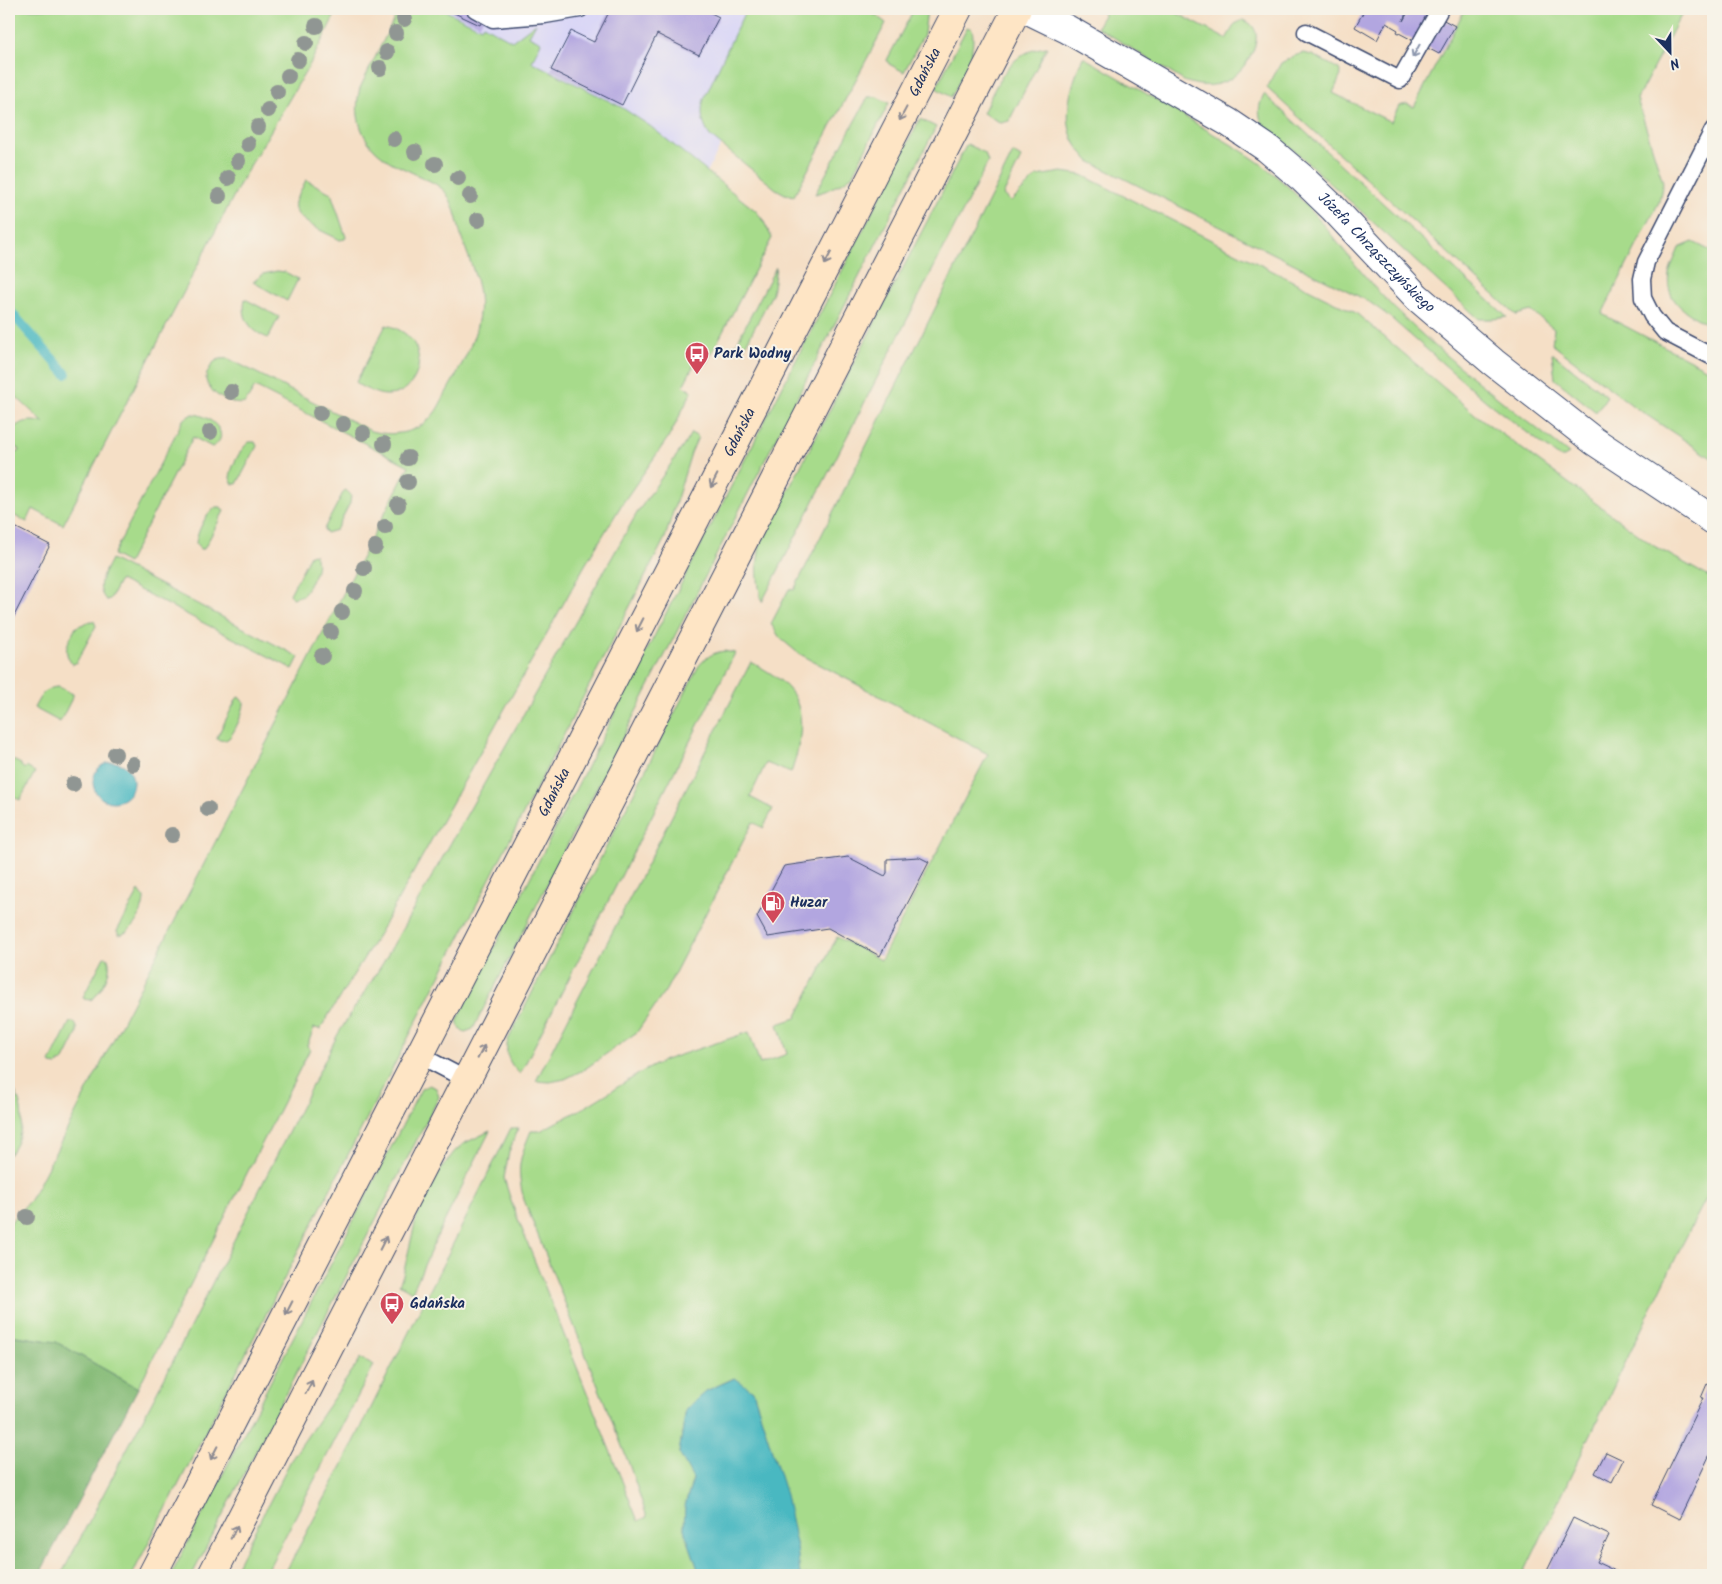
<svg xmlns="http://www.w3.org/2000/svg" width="1722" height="1584" viewBox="0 0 1722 1584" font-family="Kalam,sans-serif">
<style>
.built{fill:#d9d6f7}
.green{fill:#a7db8b;stroke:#618574}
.forest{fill:#85bb77;stroke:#50756a}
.water{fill:#49b8c1;stroke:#327490}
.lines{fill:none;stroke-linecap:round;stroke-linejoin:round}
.stream{stroke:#49b8c1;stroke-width:10}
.building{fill:#b2a6e0}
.lane-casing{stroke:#3c496e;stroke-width:19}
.street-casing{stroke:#3c496e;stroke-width:30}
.secondary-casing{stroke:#3c496e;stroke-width:30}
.lane{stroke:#fff;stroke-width:16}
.street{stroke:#fff;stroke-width:28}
.secondary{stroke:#fee5c5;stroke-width:28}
.tree{fill:#909693}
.oneway{stroke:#8d97ae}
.oneway2{stroke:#8c8a92}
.labels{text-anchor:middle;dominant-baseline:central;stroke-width:4;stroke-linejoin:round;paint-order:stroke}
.street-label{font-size:15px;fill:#1b2f5e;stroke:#f7f3e8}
.poi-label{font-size:15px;font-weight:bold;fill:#1b2f5e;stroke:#f7f3e8;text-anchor:start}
</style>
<rect width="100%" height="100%" fill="#f7f3e8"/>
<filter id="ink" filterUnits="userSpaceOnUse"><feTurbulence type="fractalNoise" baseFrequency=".02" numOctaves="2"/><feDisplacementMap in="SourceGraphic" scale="10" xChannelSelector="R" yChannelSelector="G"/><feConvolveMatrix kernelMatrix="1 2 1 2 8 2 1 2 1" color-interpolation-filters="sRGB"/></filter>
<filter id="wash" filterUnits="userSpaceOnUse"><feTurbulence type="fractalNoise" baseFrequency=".0096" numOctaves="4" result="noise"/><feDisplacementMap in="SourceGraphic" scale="20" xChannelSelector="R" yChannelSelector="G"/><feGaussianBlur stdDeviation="1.12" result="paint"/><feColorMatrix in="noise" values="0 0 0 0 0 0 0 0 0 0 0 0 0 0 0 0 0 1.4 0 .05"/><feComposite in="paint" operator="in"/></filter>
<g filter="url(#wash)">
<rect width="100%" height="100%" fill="#f5dfc6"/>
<path class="built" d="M 422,9 L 792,9 L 707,172 L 570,103 Z"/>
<path class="green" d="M 9,9 L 338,9 L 310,64 L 243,178 L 63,525 L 33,509 L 27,522 L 9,513 L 9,449 L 18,453 L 20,450 L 9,443 L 9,432 C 20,421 30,419 44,423 L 9,390 Z
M 399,9 L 446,9 L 446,11 L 481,28 L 483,25 L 512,41 L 536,23 L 529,36 L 541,42 L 532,62 L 621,107 L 650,126 L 756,211 L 763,220 L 772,238 L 706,364 L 697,359 L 683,386 L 692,391 L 670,435 L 622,504 L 585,565 L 380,932 L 320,1029 L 314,1028 L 307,1046 L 310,1049 L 138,1388 L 56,1342 L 9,1335 L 9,1224 L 30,1200 L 38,1186 L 409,466 L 255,387 L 245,403 C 233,407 207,393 206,379 C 206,375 208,371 210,368 C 214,359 221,358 229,359 L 371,431 C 397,438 425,432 439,406 C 457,371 484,335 479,294 C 477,277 467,253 461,236 C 457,221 454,198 441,188 C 434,182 425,179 417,175 C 406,169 391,164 381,155 C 360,139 353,113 360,88 Z
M 746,9 L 867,9 L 886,23 L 794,196 L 785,194 L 776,189 L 710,136 C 702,124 700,113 704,99 Z
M 914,9 L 927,9 L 924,34 L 904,72 L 889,64 L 887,60 Z
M 1101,9 L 1169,9 L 1226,39 L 1235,24 L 1243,20 C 1273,30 1245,73 1226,81 C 1212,88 1198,86 1184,81 L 1097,27 L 1104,15 Z
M 1465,9 L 1684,9 L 1637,99 L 1663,182 L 1659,202 L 1602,314 L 1713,372 L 1713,459 L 1633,406 L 1552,344 L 1554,329 L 1531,311 L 1516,315 L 1267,88 L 1281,63 L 1294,56 L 1303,53 L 1312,55 L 1339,69 L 1341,75 L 1333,93 L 1391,122 L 1399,106 L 1407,104 L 1414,107 Z
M 967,27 L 972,29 C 977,53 962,76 951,97 L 936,88 Z
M 1047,47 L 1009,121 L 1001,123 L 983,113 C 998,82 1009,51 1047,47 Z
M 1083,57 C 1125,81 1166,105 1207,130 C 1228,143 1251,155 1270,171 C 1318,209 1349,263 1392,306 C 1446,360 1509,406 1569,454 L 1564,457 L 1559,457 L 1486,401 L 1386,314 L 1368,301 L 1089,161 C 1085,156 1080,151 1076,145 C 1060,119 1072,83 1083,57 Z
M 1264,94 L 1507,317 L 1493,319 L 1479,319 L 1295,151 L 1265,127 C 1257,116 1258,106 1264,94 Z
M 868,97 L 877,97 L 889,103 L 852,176 L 840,184 L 825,191 L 815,194 Z
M 920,119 L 936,127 L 473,1029 L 465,1032 C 459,1029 457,1024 458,1018 Z
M 967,144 L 985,153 L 988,162 L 762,602 C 757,582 756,565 760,545 Z
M 1013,153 L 1021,158 L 1003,195 L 1011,202 L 1037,176 L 1062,172 L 1082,175 L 1356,313 L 1476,415 L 1654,546 L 1713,579 L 1713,1185 L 1682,1245 L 1523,1575 L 800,1575 L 797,1548 L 779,1473 L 753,1391 L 734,1378 L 706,1391 L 686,1410 L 679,1453 L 693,1478 L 685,1506 L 684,1529 L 700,1575 L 284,1575 L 342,1466 L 511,1128 L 518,1128 L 509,1152 L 504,1178 L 512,1204 L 638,1521 L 647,1517 L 629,1464 L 524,1200 C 516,1168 519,1160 531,1131 L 540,1131 L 585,1107 L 642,1072 L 665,1060 L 749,1032 L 760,1064 L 787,1054 L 778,1024 L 796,1018 L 837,937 L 881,960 L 988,754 L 798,653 L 780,638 L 771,624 L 789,589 L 794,590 Z
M 306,180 L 331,193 L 346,237 L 345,239 L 340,240 C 328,233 290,220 295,202 C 298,194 303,187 306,180 Z
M 1693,242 L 1713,252 L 1713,327 C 1691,315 1664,304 1669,274 C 1671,265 1676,256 1679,248 Z
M 776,267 L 772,294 L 743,350 L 735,346 Z
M 277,271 L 285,272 L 298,279 L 287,301 L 253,282 L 263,274 Z
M 245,299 L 279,317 L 268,338 C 250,331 241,318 245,299 Z
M 386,325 C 444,339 416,415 369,390 C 364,388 359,386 356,382 Z
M 1552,353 L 1607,396 L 1596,412 L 1555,379 Z
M 192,414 C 209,414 234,435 212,447 L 193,437 L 128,563 L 113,555 L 183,420 Z
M 691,433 L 698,437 L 691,453 L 665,538 L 132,1575 L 61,1575 L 171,1365 L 338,1034 L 383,963 L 637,513 L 684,445 Z
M 249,442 L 255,442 L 257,446 L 237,484 L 233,484 L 230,478 C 231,467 240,449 249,442 Z
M 346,490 L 351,495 L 350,503 L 336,530 L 326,533 L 324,529 L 344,491 Z
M 216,507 L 221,507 L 224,511 L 204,549 L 200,549 L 196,543 C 197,532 206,513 216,507 Z
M 314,554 C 322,567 310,583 303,595 L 293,598 L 290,594 L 310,555 Z
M 111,559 L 299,657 L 293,669 L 120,580 L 110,599 L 106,600 C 94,586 104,574 111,559 Z
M 91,621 L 94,621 L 96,626 L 76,663 L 72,664 C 61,649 69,642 76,627 Z
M 724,651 L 735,653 L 520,1074 C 510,1065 504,1054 508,1040 L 698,667 C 706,657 712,653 724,651 Z
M 751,662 C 764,669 777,676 787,687 C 809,710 800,746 791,773 L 766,763 L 750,797 L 773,809 L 763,828 L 753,822 L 666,990 L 637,1032 L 585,1069 L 565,1079 L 550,1082 L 536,1081 Z
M 59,687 L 73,694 L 73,696 L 60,722 L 34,708 C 40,697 44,687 59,687 Z
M 239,697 L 244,703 C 244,711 235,732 229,738 C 225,741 222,741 217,739 L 217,737 L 237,698 Z
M 9,758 L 21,764 L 21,766 L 25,769 L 26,767 L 35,772 L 20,800 L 9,795 Z
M 139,891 L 144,898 C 144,911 133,933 119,935 L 117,931 Z
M 104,957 L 107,957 C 114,970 103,987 94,998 L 90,1000 L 84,999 L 83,997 Z
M 70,1022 L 74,1022 L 77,1027 L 77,1034 L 64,1060 L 57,1065 L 51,1064 L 50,1062 Z
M 9,1082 C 26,1104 26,1133 9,1155 Z
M 429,1085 L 436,1088 L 439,1097 L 192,1575 L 171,1575 L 421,1089 Z
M 490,1131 L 440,1230 L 412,1292 L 399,1284 L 403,1275 L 417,1215 L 441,1169 L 455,1151 L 465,1143 Z
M 361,1358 L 374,1365 L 265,1575 L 232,1575 L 291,1460 Z"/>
<path class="forest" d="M 9,1335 L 56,1342 L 138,1388 L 39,1575 L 9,1575 Z"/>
<path class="water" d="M93 782a20 20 0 1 1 40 0a20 20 0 1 1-40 0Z
M 735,1378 L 753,1391 L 786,1495 L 797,1548 L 800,1575 L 700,1575 L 684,1529 L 685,1506 L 693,1479 L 679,1453 L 686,1409 L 706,1391 Z"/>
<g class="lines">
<path class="stream" d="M 9,310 L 66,374"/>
</g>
<g id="blocks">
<path class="building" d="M 454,9 L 488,9 L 480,25 L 452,12 Z
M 607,9 L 703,9 L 719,17 L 699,55 L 657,34 L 622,105 L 551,70 L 571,31 L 594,42 L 610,10 Z
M 1365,9 L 1398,9 L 1406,13 L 1403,21 L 1410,9 L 1423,9 L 1455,26 L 1439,54 L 1397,32 L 1398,30 L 1386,23 L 1377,40 L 1355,27 Z
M 9,524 L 50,545 L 9,626 Z
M 848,857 L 885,876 L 887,873 L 887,859 L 919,857 L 929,862 L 880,956 L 828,928 L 768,937 L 757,917 L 784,866 Z
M 1713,1377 L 1713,1448 L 1679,1519 L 1651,1505 L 1703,1398 L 1701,1398 L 1707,1384 L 1709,1385 Z
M 1606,1452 L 1623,1460 L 1612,1482 L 1595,1473 Z
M 1573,1518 L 1609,1535 L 1596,1562 L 1624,1575 L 1545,1575 Z"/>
</g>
</g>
<g filter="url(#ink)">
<use href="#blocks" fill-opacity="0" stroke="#3c496e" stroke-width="1"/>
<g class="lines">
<defs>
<path id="lane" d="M 475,9 L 493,19 L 545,15 L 580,9
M 1306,32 L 1400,80 L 1440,9
M 1713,130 L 1646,262 L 1642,279 L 1643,298 L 1652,316 L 1665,332 L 1713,357
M 419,1055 L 467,1080"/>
<g id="street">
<path id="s1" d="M 1026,9 L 1067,29 L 1228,122 L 1268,149 L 1302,178 L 1333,208 L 1417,297 L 1493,362 L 1594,441 L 1713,520"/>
</g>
<g id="secondary">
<path id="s2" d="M 152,1575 L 958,9"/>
<path d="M 212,1575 L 1017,9"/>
</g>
</defs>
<use href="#lane" class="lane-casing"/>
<use href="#street" class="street-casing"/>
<use href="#secondary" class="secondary-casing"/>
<use href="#lane" class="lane"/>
<use href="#street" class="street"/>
<use href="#secondary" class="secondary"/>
</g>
<g class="tree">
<circle cx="404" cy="19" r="8"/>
<circle cx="316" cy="26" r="8"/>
<circle cx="396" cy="33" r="8"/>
<circle cx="306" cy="43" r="8"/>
<circle cx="387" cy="52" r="8"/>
<circle cx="298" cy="60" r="8"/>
<circle cx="380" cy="68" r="8"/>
<circle cx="288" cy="76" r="8"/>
<circle cx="277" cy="92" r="8"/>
<circle cx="268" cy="110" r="8"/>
<circle cx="258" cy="127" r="8"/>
<circle cx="394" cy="139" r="8"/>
<circle cx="248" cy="144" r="8"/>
<circle cx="415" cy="152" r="8"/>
<circle cx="238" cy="161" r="8"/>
<circle cx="435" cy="164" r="8"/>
<circle cx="228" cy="178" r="8"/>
<circle cx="458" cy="178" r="8"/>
<circle cx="219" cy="196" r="8"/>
<circle cx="470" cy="196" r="8"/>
<circle cx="478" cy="220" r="8"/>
<circle cx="231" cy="392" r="8"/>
<circle cx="320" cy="413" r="8"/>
<circle cx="343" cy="424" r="8"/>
<circle cx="210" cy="432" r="8"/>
<circle cx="363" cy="433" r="8"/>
<circle cx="384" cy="444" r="8"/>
<circle cx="408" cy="458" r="8"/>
<circle cx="408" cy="482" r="8"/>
<circle cx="398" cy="505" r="8"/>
<circle cx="385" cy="527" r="8"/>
<circle cx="375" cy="547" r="8"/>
<circle cx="364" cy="568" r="8"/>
<circle cx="355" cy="591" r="8"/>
<circle cx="342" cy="612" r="8"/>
<circle cx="331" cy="632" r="8"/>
<circle cx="322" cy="656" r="8"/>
<circle cx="115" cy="754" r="8"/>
<circle cx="133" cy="764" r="8"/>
<circle cx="73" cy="784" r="8"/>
<circle cx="208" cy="809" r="8"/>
<circle cx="172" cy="835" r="8"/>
<circle cx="27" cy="1217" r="8"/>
</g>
<defs><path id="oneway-shaft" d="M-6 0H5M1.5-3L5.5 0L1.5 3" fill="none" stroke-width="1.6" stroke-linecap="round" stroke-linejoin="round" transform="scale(1.25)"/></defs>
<use class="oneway" href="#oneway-shaft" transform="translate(1416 51) rotate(119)"/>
<g class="oneway2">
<use href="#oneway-shaft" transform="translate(903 114) rotate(118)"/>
<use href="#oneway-shaft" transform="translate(828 258) rotate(117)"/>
<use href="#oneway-shaft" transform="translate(714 481) rotate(117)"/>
<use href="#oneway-shaft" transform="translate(640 625) rotate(117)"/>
<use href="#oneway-shaft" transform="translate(481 1052) rotate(-63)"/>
<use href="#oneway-shaft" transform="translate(383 1243) rotate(-63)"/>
<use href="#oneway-shaft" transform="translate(289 1308) rotate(117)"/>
<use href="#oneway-shaft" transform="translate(309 1387) rotate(-63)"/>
<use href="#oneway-shaft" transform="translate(214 1453) rotate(117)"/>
<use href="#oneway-shaft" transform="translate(234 1532) rotate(-63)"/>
</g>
</g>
<defs>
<symbol id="bus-pin" viewBox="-11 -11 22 30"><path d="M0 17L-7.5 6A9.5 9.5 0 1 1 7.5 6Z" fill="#d1495b" stroke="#f7f3e8"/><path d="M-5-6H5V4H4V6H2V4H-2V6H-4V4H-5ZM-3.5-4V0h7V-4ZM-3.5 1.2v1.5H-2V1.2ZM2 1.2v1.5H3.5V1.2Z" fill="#fff"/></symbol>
<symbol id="fuel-pin" viewBox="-11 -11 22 30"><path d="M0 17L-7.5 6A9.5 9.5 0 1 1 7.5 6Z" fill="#d1495b" stroke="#f7f3e8"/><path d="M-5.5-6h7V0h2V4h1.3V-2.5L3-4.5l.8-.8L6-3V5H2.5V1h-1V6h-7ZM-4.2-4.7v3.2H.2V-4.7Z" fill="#fff"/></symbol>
</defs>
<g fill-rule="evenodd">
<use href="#bus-pin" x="683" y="340" width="28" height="38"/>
<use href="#fuel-pin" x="759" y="889" width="28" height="38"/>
<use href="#bus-pin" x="378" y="1290" width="28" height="38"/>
</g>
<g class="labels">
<g class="street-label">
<text stroke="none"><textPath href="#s2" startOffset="1690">Gdańska</textPath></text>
<text stroke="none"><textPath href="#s1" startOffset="430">Józefa Chrząszczyńskiego</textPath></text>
<text stroke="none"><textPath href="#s2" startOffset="1285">Gdańska</textPath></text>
<text stroke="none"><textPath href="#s2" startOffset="880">Gdańska</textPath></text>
</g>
<g class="poi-label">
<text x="714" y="354">Park Wodny</text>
<text x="790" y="903">Huzar</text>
<text x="410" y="1304">Gdańska</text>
</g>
</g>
<rect width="1722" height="1584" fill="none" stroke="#f7f3e8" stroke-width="30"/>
<g transform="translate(1670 52) rotate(158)" stroke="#f7f3e8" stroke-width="4" paint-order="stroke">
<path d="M0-4L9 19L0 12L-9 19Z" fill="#1b2f5e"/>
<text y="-8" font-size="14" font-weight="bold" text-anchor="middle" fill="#1b2f5e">N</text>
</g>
</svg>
